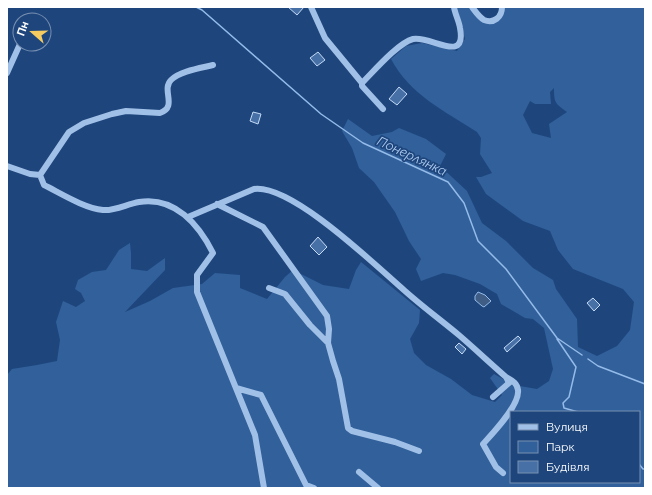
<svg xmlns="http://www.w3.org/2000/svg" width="652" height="495" viewBox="0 0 652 495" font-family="Raleway,sans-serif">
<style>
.green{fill:#31609b;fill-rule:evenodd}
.water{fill:#3f5d85;stroke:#94bbe9}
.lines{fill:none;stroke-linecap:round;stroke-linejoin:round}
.stream{stroke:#94bbe9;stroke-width:1.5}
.building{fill:#4770a6;stroke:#c4daf6}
.minor{stroke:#a1c0e7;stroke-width:6}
.labels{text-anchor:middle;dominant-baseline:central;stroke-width:3.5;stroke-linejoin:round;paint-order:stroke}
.water-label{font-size:13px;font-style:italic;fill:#accaef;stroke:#1e467d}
</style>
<rect width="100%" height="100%" fill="#1e467d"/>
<path class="green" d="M 457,7 L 470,7 L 480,21 L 493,24 L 501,18 L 503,7 L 645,7 L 645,488 L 7,488 L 7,375 L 12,369 L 37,365 L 57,361 L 60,340 L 56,322 L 63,301 L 76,307 L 85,301 L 81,293 L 75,289 L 78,280 L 92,272 L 106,270 L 119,250 L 130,243 L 131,253 L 131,269 L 147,271 L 165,258 L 165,270 L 125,312 L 150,301 L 173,288 L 202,284 L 215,273 L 240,275 L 240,288 L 267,299 L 285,277 L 293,270 L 323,285 L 349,289 L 356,270 L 361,262 L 420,310 L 419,323 L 410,339 L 414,353 L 426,365 L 451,379 L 472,395 L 495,402 L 502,395 L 490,378 L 494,374 L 514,385 L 537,389 L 549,381 L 553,369 L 544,328 L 533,319 L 525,318 L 501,304 L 497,294 L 480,284 L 455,275 L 443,273 L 421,281 L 416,269 L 421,259 L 409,241 L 395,212 L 374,182 L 359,168 L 352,148 L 342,131 L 348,119 L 372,136 L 392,132 L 399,128 L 426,139 L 446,154 L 440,166 L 467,191 L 482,223 L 506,241 L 533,268 L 553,280 L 556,289 L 577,319 L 578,347 L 597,356 L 617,346 L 630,330 L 634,302 L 623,289 L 573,269 L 558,250 L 550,231 L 523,221 L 501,205 L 486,194 L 476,177 L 481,177 L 492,173 L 480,154 L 481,138 L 477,132 C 446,112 409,94 391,59 L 406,46 L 422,43 L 457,51 L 465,39 ZM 554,88 C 554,103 555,103 567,112 L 549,124 L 551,138 L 532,133 L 523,115 L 530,101 L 535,104 L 551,104 L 550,92 ZM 511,412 L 639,412 L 639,482 L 511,482 Z"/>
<path class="water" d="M 478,292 L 485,295 L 491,301 L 484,307 L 482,306 L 475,300 L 475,296 Z"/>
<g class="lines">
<path class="stream" d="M 196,7 L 202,10 L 321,114 L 363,143 L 448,182 L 464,203 L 478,241 L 506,269 L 557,338 L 582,355
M 557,339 L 576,367 L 569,397 L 563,403 L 564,408 L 578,412
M 588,359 L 598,366 L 645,384
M 639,464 L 643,469 L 645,469"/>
</g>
<path class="building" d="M 288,7 L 304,7 L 297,15 Z
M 318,52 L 325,60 L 317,66 L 310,58 Z
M 399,87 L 407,94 L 397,105 L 389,99 Z
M 253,112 L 261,114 L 258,124 L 250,121 Z
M 318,237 L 327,247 L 319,255 L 310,246 Z
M 593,298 L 600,305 L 594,311 L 587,303 Z
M 518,336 L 521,339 L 507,352 L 504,348 Z
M 459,343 L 466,349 L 462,354 L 455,347 Z"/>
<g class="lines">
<path class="minor" d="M 311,7 L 325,38 L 362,83 L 362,86 L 383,109
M 472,7 C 475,11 479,17 484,20 C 494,24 502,17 502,7
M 33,20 L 35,18
M 7,73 L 20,44
M 362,83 C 374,71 398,43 413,39 C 430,35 467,65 460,28 C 459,21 455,14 454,7
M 7,166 L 30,174 L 40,175 L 44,185 C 62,194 84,208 103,210 C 115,211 127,204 139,202 C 175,196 199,225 213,253 L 197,275 L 197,292 L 255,435 L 264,488
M 40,175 L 69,132 L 84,123 L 112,114 L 126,111 L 160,113 C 178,107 161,90 171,80 C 180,71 201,68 213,65
M 217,204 L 263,227 L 327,316 L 329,329 L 328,343 L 333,361 L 339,379 L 348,428 L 352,431 L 395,442 L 419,451
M 188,217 L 254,189 C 292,184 376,266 405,291 C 423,307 442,321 460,336 C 475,349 490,363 506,377 L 509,383 L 493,397
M 269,288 L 285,294 L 310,325 L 328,343
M 236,388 L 261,395 L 306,485 L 314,488
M 359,472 L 378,488
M 503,473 L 496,467 L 483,444 C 493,433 520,405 518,390 C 517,382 511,380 506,377"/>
</g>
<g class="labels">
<g class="water-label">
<text transform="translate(412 156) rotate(25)">Понерлянка</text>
</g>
</g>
<rect width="652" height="495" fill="none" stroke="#ffffff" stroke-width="16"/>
<rect x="510" y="411" width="130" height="72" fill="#1e467d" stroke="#7890b1"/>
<rect x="518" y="424" width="20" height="6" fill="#a1c0e7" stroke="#7890b1"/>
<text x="546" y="431" font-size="12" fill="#ffffff">Вулиця</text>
<rect x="518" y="441" width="20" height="12" fill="#31609b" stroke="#7890b1"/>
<text x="546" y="451" font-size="12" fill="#ffffff">Парк</text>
<rect x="518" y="461" width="20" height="12" fill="#4770a6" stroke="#7890b1"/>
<text x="546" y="471" font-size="12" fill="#ffffff">Будівля</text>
<g transform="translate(32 32) rotate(290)"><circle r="19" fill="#1e467d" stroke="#7890b1"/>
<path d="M0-3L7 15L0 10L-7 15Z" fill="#f6cc60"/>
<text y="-6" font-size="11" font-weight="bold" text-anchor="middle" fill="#ffffff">Пн</text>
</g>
</svg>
